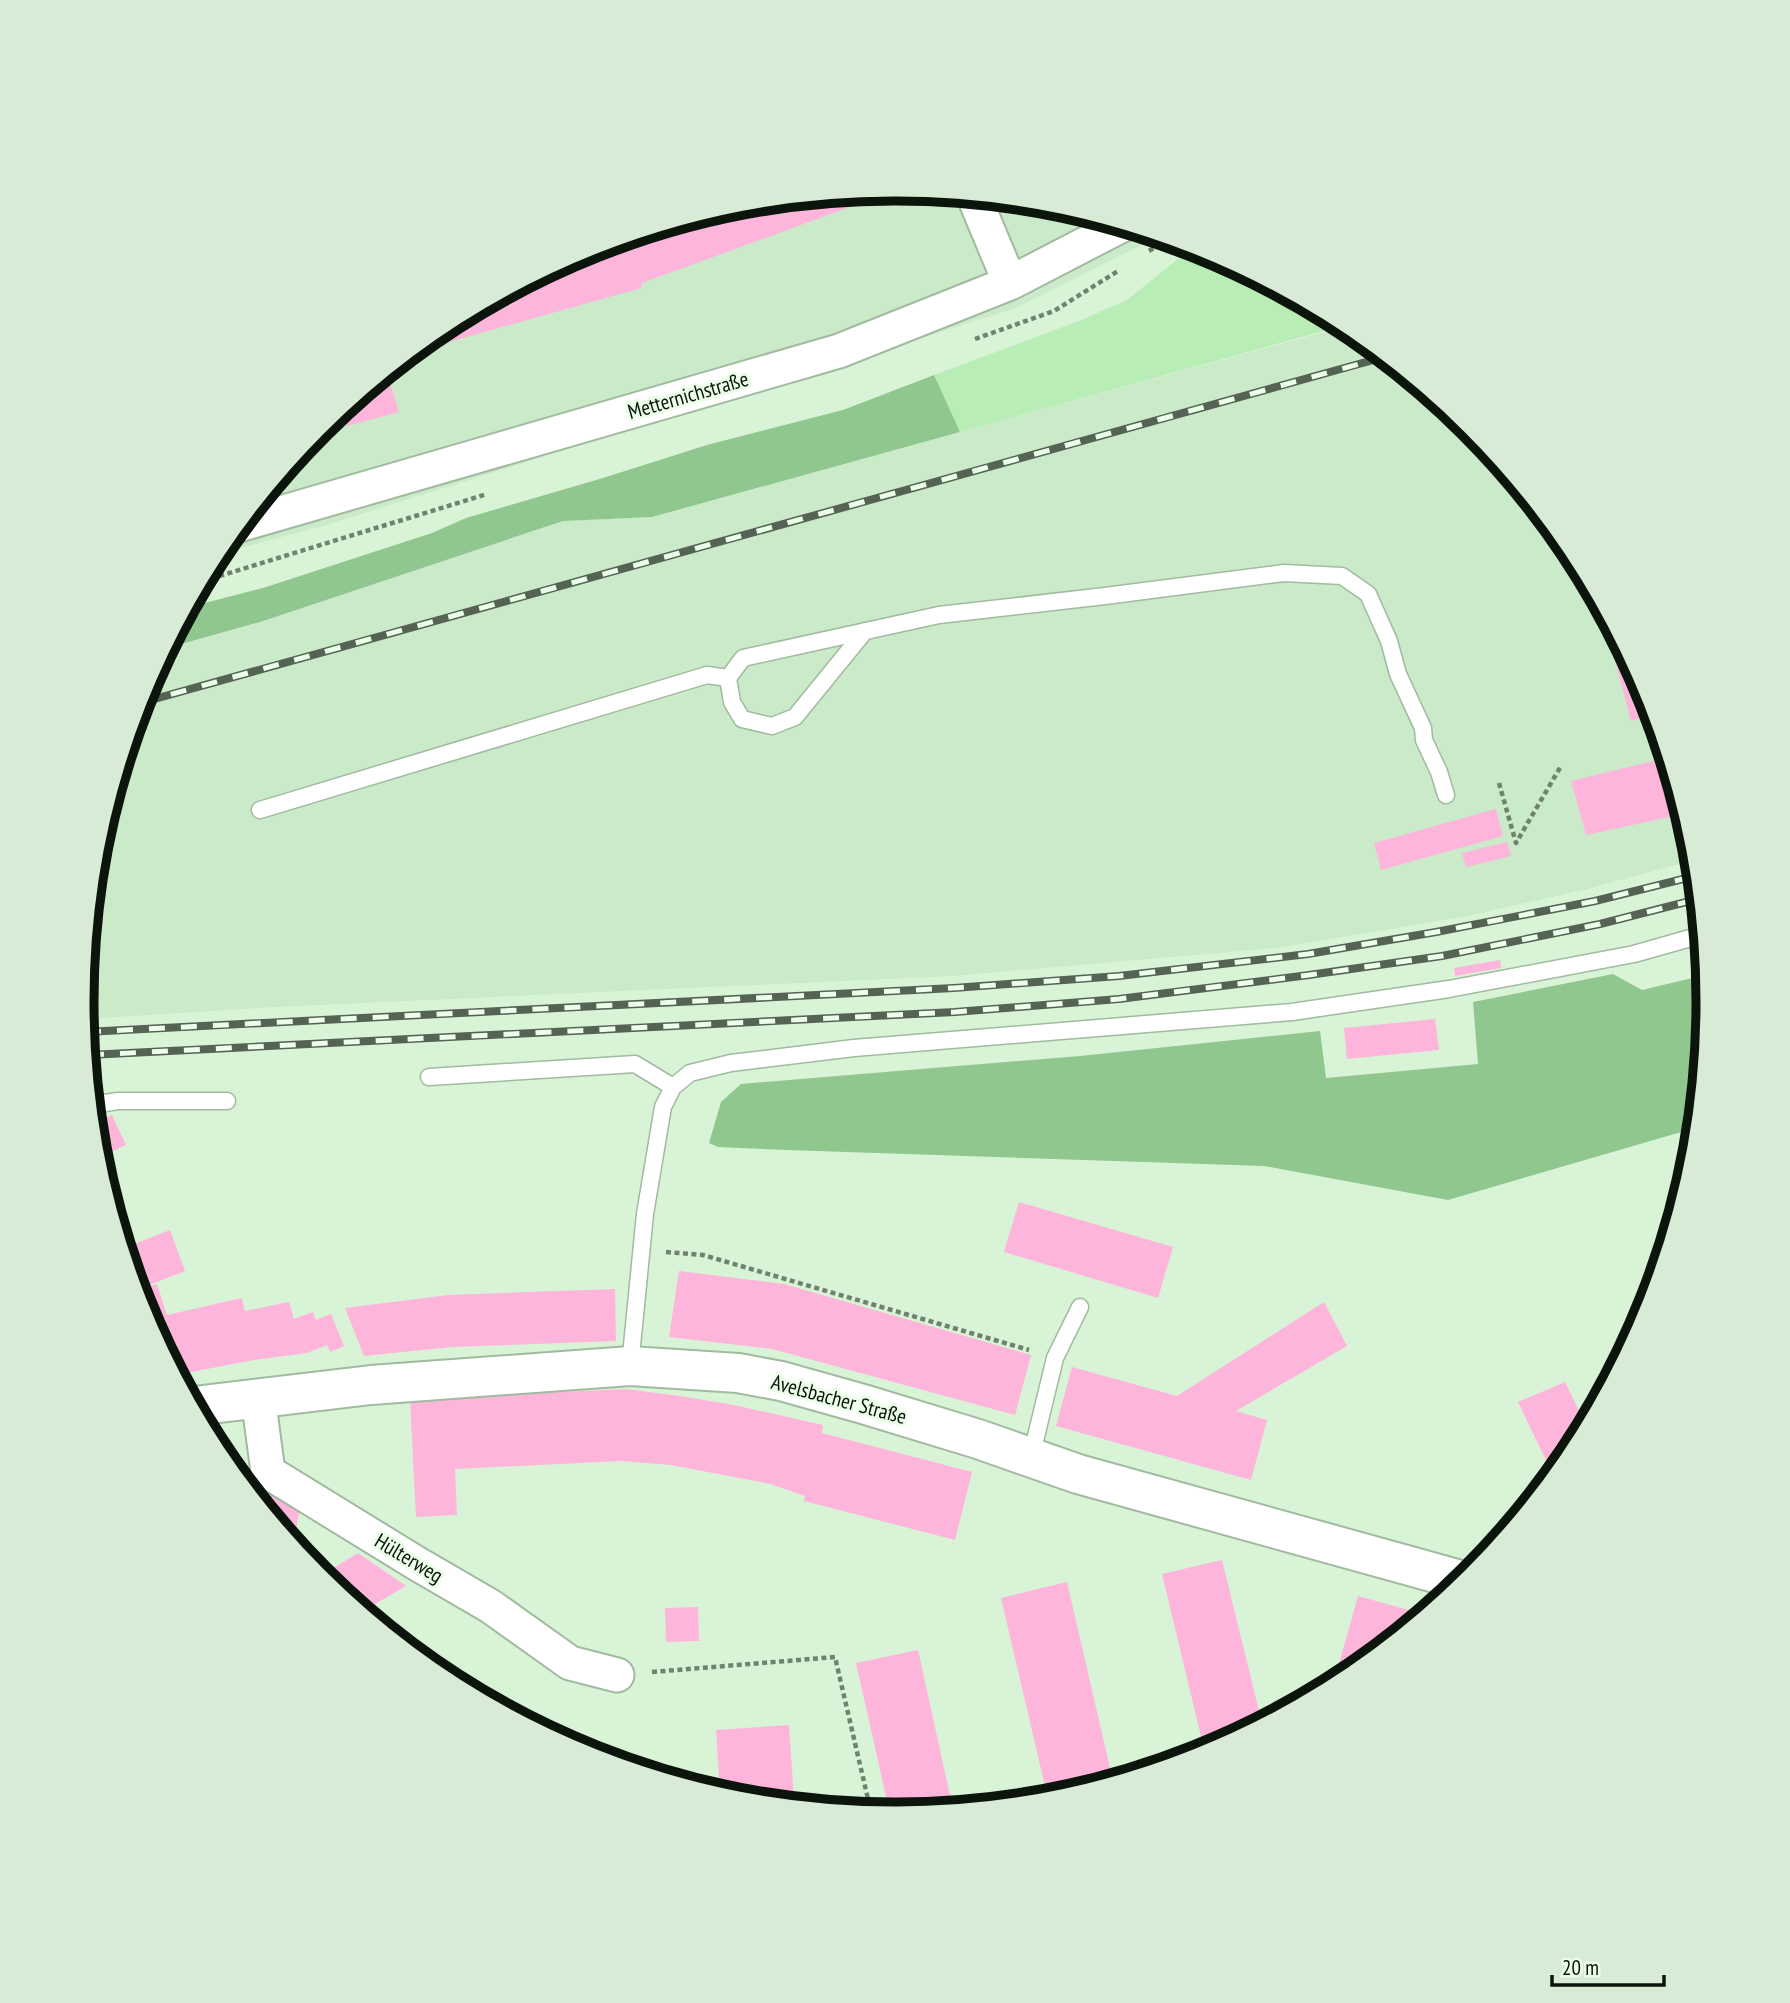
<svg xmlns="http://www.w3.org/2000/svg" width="1790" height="2003" viewBox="0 0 1790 2003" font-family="'PT Sans Narrow',sans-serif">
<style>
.built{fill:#caeac9}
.green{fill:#b8edb6}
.forest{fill:#90c78e}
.building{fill:#feb5dc}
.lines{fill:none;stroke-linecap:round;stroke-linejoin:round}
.lane-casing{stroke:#a1baa0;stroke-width:19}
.street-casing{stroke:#a1baa0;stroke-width:37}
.secondary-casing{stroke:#a1baa0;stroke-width:42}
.path{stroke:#70816f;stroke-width:4.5;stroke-dasharray:5 3.5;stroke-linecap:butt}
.lane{stroke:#fff;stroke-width:16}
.street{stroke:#fff;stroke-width:33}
.secondary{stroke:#fff;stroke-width:38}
.rail-casing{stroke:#546353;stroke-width:8}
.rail{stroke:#eafee8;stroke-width:5;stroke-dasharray:16;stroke-linecap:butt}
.labels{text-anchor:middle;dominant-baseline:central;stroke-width:6;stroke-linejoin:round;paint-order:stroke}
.street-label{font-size:21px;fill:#0c150c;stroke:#eafee8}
.rim{fill:none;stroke:#0c150c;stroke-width:9}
</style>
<rect width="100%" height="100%" fill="#d9f3d7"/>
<path class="built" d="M 895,189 L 1054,204 L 1159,236 L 1016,308 L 323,526 L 217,554 L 321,427 L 444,326 L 584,250 L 737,204 Z
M 1346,326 L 1470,427 L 1571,550 L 1646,691 L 1692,843 L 1694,860 L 1587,889 L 1468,916 L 1276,948 L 952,976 L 275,1007 L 84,1019 L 82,1001 L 98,843 L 144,690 L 167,648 L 260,622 L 563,521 L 652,517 Z"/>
<path class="green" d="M 1193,247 L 1206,251 L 1345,325 L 960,432 L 934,375 L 1084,319 L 1127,300 Z"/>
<path class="forest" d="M 934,375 L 960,432 L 652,517 L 563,521 L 260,622 L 167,648 L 189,607 L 263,588 L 432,533 L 466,518 L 603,478 L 707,445 L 843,410 Z
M 1613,974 L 1642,990 L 1705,975 L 1708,1002 L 1695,1128 L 1448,1200 L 1264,1166 L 787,1150 L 718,1147 L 709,1143 L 721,1102 L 741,1084 L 1080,1056 L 1320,1031 L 1326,1078 L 1478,1064 L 1473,1002 Z"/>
<path class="building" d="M 890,189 L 891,192 L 642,283 L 641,288 L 410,353 L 444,326 L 584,250 L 737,204 Z
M 387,372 L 399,412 L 347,426 L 342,409 Z
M 1600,604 L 1646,691 L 1653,715 L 1631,721 Z
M 1666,758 L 1683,814 L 1586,835 L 1571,781 Z
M 1496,809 L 1503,836 L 1381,870 L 1374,843 Z
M 1507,842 L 1511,856 L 1466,867 L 1462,853 Z
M 1500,960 L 1501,968 L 1455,976 L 1454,968 Z
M 1435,1019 L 1439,1050 L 1347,1059 L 1344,1028 Z
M 112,1115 L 126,1145 L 98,1158 L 94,1123 Z
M 1019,1202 L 1173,1247 L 1158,1298 L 1004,1252 Z
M 170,1230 L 185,1271 L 142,1288 L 126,1247 Z
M 679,1271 L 784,1284 L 1031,1355 L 1015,1415 L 772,1349 L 669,1337 Z
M 157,1284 L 167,1315 L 242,1298 L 245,1311 L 289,1302 L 294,1319 L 313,1312 L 316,1320 L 331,1314 L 344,1346 L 330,1352 L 327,1345 L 307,1353 L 254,1360 L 186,1373 L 176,1343 L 163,1348 L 144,1312 L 137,1291 Z
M 615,1289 L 616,1341 L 452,1347 L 364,1356 L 345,1308 L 449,1295 Z
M 1324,1302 L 1347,1346 L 1236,1411 L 1267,1420 L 1251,1480 L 1056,1426 L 1072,1367 L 1177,1396 Z
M 1565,1382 L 1586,1425 L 1571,1453 L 1553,1475 L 1518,1402 Z
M 626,1389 L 680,1396 L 734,1405 L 823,1425 L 822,1433 L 972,1472 L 955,1540 L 804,1501 L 805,1496 L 770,1484 L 671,1465 L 622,1461 L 455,1469 L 457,1515 L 416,1517 L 410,1399 Z
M 243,1482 L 259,1483 L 299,1512 L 296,1531 L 287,1535 Z
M 358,1553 L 406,1586 L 363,1611 L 320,1576 Z
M 1222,1560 L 1262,1723 L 1205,1753 L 1162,1574 Z
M 1067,1582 L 1113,1781 L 1048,1799 L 1001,1598 Z
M 1358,1596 L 1423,1614 L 1346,1677 L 1333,1685 Z
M 698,1607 L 699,1641 L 666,1642 L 665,1608 Z
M 918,1650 L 953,1809 L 890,1814 L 856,1663 Z
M 789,1725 L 794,1799 L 759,1801 L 736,1799 L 720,1794 L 716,1730 Z"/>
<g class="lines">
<defs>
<path id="lane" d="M 865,631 L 795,717 L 772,726 L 742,719 L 732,702 L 728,678 L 743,658 L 939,615 L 1105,596 L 1284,573 L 1342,576 L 1368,594 L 1389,641 L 1398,674 L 1423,728 L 1424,740 L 1439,772 L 1446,795
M 260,810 L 707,675 L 728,678
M 429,1077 L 635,1064 L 673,1087
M 92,1105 L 118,1101 L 227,1101
M 630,1366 L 645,1214 L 663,1107 L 673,1087 L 690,1073 L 731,1063 L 854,1048 L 1292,1012 L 1449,989 L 1634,954 L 1701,935
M 1031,1457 L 1055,1358 L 1080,1307"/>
<path id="street" d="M 974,197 L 1010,283
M 239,525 L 839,351 L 1010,283 L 1122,225
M 258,1397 L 268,1472 L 416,1563 L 490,1606 L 570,1663 L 617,1675"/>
<path id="secondary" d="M 194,1406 L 371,1385 L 630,1366 L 738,1373 L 781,1381 L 863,1404 L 978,1439 L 1078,1474 L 1464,1581"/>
</defs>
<use href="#lane" class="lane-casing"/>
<use href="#street" class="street-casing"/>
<use href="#secondary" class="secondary-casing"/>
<path class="path" d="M 1149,251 L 1168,239
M 975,339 L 1054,311 L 1118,271
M 203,581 L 487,494
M 1499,783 L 1516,843 L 1561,766
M 666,1252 L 703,1255 L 1029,1350
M 652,1672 L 835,1657 L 871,1812"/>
<use href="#lane" class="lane"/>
<use href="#street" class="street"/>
<use href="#secondary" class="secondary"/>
<defs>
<path id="rail" d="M 140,703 L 1384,357
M 85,1032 L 954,988 L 1119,976 L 1308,954 L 1436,932 L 1595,901 L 1695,876
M 88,1055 L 955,1012 L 1119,999 L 1309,975 L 1442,956 L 1600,924 L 1698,899"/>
</defs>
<use href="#rail" class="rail-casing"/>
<use href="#rail" class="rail"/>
</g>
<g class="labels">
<g class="street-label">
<text transform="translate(688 395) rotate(-16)">Metternichstraße</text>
<text transform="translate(839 1399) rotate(15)">Avelsbacher Straße</text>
<text transform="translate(409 1558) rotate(31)">Hülterweg</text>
</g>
</g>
<path d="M0 0H1790V2003H0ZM894 201H896A800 800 0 0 1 1696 1001V1002A800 800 0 0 1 896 1802H894A800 800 0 0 1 94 1002V1001A800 800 0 0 1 894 201Z" fill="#d8ebd6" fill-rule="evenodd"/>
<path class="rim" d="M894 201H896A800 800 0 0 1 1696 1001V1002A800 800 0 0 1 896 1802H894A800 800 0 0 1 94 1002V1001A800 800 0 0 1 894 201Z"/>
<path d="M1552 1975v10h112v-10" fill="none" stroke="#0c150c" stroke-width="3.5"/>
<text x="1562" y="1975" font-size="21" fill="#0c150c" stroke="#eafee8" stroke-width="5" paint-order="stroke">20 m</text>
</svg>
